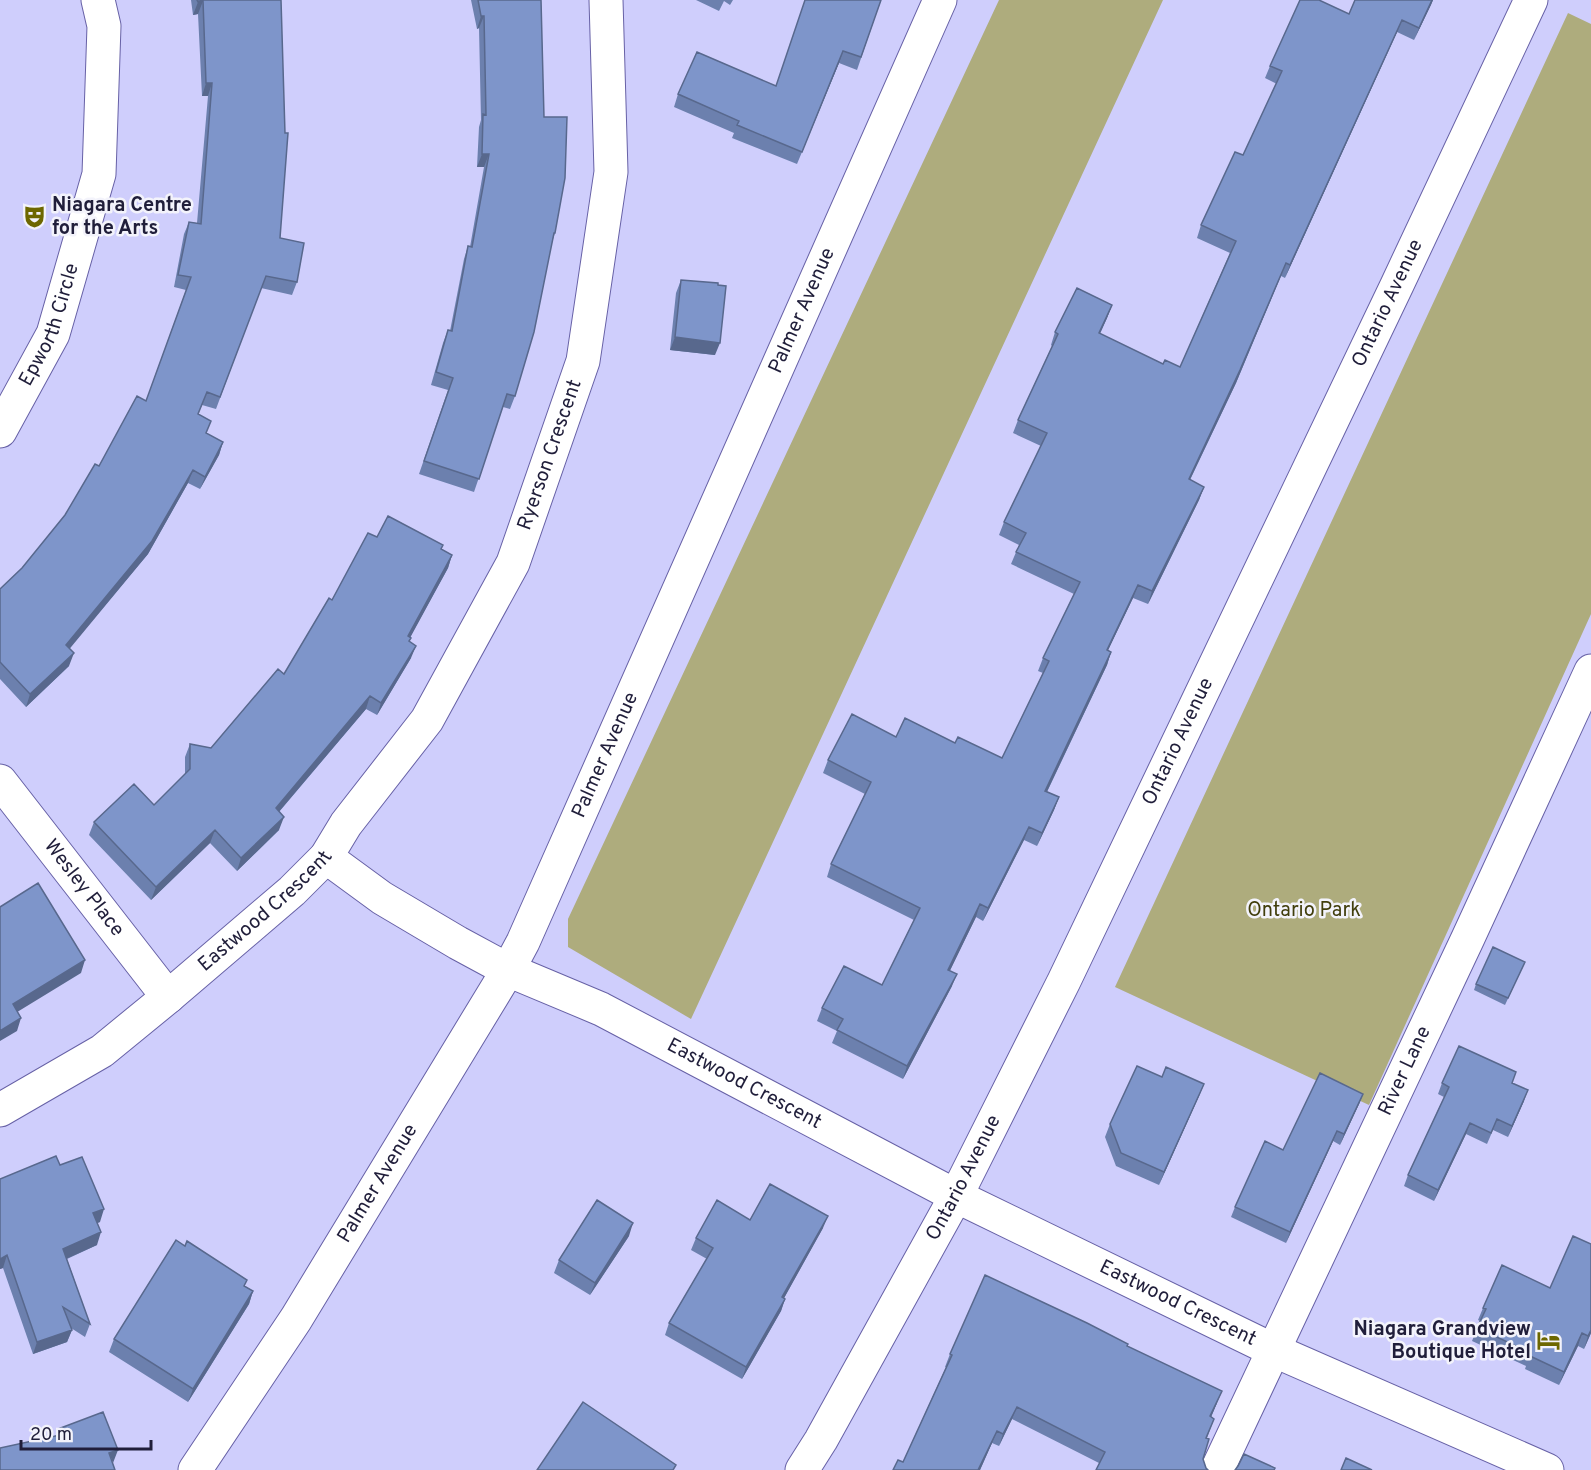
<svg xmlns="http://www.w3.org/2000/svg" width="1591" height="1470" viewBox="0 0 1591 1470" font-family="Overpass,sans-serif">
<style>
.green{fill:#aeac7d}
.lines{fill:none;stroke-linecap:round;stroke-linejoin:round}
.minor-casing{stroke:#6761a6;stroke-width:35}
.minor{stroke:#fff;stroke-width:33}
.wall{fill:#6c80ae}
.shaded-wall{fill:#58688d}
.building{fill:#7e95ca;stroke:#58688d;stroke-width:1.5}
.labels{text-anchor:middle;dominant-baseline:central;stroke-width:5;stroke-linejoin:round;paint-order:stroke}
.poi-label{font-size:20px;font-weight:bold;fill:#201e3a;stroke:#f3f3fb;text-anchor:start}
.street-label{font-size:20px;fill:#201e3a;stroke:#f3f3fb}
.park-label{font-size:20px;fill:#413e0c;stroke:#f3f3fb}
</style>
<rect width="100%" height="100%" fill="#cfcefc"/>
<path class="green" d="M 999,0 L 1163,0 L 691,1019 L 568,947 L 568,919 Z
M 1568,13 L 1591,24 L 1591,614 L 1369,1105 L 1115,987 Z"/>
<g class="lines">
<defs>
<g id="minor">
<path id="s1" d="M 0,431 L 53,334 L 99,174 L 104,26 L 98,0"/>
<path id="s2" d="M 0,781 L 168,997"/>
<path id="s3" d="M 326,857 L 382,898 L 458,943 L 508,970 L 601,1009 L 956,1196 L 1273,1350 L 1547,1470"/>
<path id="s4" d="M 0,1110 L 102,1051 L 168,997 L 292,891 L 326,857 L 346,824 L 427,720 L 513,563 L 583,361 L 611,172 L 606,0"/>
<path id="s5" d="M 195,1470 L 296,1319 L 508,970 L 523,942 L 940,0"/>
<path id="s6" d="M 802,1470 L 821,1440 L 956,1196 L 1064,981 L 1397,285 L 1531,0"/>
<path id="s7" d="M 1217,1470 L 1468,938 L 1591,671"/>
</g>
</defs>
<use href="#minor" class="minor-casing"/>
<use href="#minor" class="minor"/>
</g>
<path class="wall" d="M 191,0 L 281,0 L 280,238 L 297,282 L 292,295 L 261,288 L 216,409 L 202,405 L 198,414 L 206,433 L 223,442 L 219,455 L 200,489 L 188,483 L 148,554 L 69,648 L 69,666 L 26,707 L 0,679 L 0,589 L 22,568 L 65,515 L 146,401 L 186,290 L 174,287 L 184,234 L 189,222 L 197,223 L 208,96 L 202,96 L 198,14 L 193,15 Z
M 471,0 L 541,0 L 544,117 L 555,233 L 551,245 L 515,396 L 510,409 L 503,407 L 474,492 L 419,474 L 448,390 L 431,385 L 443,343 L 448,330 L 450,331 L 464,259 L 468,246 L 470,247 L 484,167 L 477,167 L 479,127 L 481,120 L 479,28 L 477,29 Z
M 696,0 L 733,0 L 730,5 L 724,1 L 719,11 Z
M 881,0 L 857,70 L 839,63 L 797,164 L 732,138 L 734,133 L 674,107 L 678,94 L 775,86 Z
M 1355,0 L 1433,0 L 1414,40 L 1397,32 L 1285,278 L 1281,276 L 1236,383 L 1190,480 L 1204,487 L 1199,500 L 1148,604 L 1133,598 L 1108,650 L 1111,652 L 1107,665 L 1047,792 L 1059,797 L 1054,810 L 1037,846 L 1024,840 L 983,921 L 976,917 L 950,970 L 952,986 L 903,1079 L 832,1043 L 837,1031 L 817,1021 L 822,1008 L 882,985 L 914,920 L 827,877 L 831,864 L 865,794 L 823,773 L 828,760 L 896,737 L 955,743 L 1002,758 L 1043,673 L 1038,671 L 1043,658 L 1074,594 L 1011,564 L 1019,545 L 999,535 L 1004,522 L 1041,446 L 1013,433 L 1018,420 L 1052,346 L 1051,345 L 1055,332 L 1112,305 L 1107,318 L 1100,334 L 1163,364 L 1180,367 L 1230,253 L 1197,238 L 1201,225 L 1243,155 L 1277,84 L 1265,78 L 1270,66 L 1349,14 Z
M 681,280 L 715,355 L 670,350 L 676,293 Z
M 377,537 L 441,549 L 452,555 L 448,568 L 410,637 L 409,642 L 411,658 L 377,715 L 366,709 L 279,812 L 279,830 L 237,871 L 210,843 L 151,900 L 89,835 L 94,822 L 154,805 L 185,774 L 185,757 L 190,744 L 211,748 L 284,674 L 332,600 Z
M 1525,962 L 1505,1005 L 1474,990 L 1476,984 Z
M 1162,1077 L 1204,1084 L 1199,1096 L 1159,1185 L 1116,1166 L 1105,1137 L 1110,1124 Z
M 1442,1083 L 1512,1083 L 1524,1101 L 1508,1137 L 1493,1130 L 1487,1144 L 1466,1134 L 1434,1201 L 1404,1186 L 1408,1175 L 1444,1097 L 1438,1094 Z
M 1363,1094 L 1359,1104 L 1340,1145 L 1333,1141 L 1286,1243 L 1231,1217 L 1235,1207 L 1283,1150 Z
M 60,1165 L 100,1222 L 97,1223 L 97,1245 L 67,1259 L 90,1324 L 85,1337 L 71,1328 L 72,1330 L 67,1342 L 33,1354 L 3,1268 L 0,1269 L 0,1179 Z
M 750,1220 L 823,1228 L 784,1298 L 785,1299 L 781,1311 L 742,1379 L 665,1335 L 669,1323 L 707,1259 L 691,1250 L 696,1238 Z
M 629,1236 L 590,1295 L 554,1273 L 559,1260 Z
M 1591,1244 L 1591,1333 L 1584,1349 L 1578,1346 L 1559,1385 L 1525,1369 L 1526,1366 L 1472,1341 L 1480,1321 L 1478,1320 L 1483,1308 L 1550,1288 Z
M 245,1286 L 253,1291 L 249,1304 L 188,1402 L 109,1352 L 114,1339 Z
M 1127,1346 L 1217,1403 L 1211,1417 L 1214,1419 L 1207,1438 L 1203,1459 L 1206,1468 L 1099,1463 L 1012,1419 L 999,1446 L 992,1443 L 980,1470 L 893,1470 L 903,1462 L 946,1367 L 945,1367 L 950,1354 Z"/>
<path class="shaded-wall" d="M 1432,0 L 1433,0 L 1431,5 L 1414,40 L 1419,28 Z
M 203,1 L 198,14 L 193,15 L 198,2 Z
M 481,16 L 484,16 L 479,28 L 477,29 Z
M 1402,20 L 1397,32 L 1285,278 L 1290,265 Z
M 843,51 L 839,63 L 797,164 L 802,152 Z
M 206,83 L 212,83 L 208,96 L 202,96 Z
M 482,154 L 489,154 L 484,167 L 477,167 Z
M 1286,263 L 1236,383 L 1184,492 L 1189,479 Z
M 1112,305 L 1107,318 L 1094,346 L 1099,333 Z
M 675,337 L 720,343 L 715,355 L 670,350 Z
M 223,442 L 219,455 L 200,489 L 205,477 Z
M 193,470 L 188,483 L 148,554 L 62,658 L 66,645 Z
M 1204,487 L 1199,500 L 1148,604 L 1152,591 Z
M 452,555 L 448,568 L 404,649 L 408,636 Z
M 1138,585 L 1133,598 L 1102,663 L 1107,650 Z
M 416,646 L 411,658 L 377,715 L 381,703 Z
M 1111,652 L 1107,665 L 1041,804 L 1045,791 Z
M 74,653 L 69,666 L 26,707 L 30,694 Z
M 370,696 L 366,709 L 271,821 L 276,808 Z
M 1059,797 L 1054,810 L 1037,846 L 1042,833 Z
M 284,817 L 279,830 L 237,871 L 241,858 Z
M 1029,827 L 1024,840 L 983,921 L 988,908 Z
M 215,830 L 210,843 L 151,900 L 156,887 Z
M 980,904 L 976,917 L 944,983 L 948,970 Z
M 85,960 L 81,973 L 9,1017 L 13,1004 Z
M 957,974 L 952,986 L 903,1079 L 907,1066 Z
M 21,1018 L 17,1031 L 0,1041 L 0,1031 Z
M 1204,1084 L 1199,1096 L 1159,1185 L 1164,1172 Z
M 1528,1090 L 1524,1101 L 1508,1137 L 1512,1126 Z
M 1363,1094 L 1359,1104 L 1340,1145 L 1344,1134 Z
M 1470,1123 L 1466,1134 L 1434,1201 L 1438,1190 Z
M 1337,1131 L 1333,1141 L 1286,1243 L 1290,1232 Z
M 104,1209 L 100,1222 L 89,1226 L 93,1213 Z
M 828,1216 L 823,1228 L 778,1309 L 782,1297 Z
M 633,1223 L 629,1236 L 590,1295 L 595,1283 Z
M 101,1232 L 97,1245 L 59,1262 L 63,1249 Z
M 7,1255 L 3,1268 L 0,1269 L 0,1259 Z
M 253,1291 L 249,1304 L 188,1402 L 193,1389 Z
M 785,1299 L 781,1311 L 742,1379 L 746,1367 Z
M 72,1330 L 67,1342 L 33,1354 L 37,1342 Z
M 1591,1330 L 1591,1333 L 1584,1349 L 1588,1336 Z
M 1582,1333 L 1578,1346 L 1559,1385 L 1564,1372 Z
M 1222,1391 L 1217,1403 L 1206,1429 L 1210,1416 Z
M 1017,1407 L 1012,1419 L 999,1446 L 1003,1434 Z
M 997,1431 L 992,1443 L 980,1470 L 978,1470 Z
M 118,1450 L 113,1463 L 109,1453 Z"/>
<path class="building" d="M 197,0 L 281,0 L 285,133 L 288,133 L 280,238 L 304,243 L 297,282 L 266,276 L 220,397 L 207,392 L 198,414 L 211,421 L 206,433 L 223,442 L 205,477 L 193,470 L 152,541 L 66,645 L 74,653 L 30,694 L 0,662 L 0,589 L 22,568 L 65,515 L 95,464 L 99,466 L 137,396 L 146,401 L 191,277 L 178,275 L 189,222 L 201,224 L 212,83 L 206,83 L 203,1 L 198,2 Z
M 478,0 L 541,0 L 544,117 L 567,117 L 565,178 L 555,233 L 554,233 L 534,332 L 515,396 L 507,394 L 479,479 L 424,461 L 453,378 L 436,372 L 448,330 L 452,331 L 468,246 L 472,247 L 489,154 L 482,154 L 483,114 L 486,115 L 484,16 L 481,16 Z
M 805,0 L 881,0 L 861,57 L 843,51 L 802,152 L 737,125 L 739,121 L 678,94 L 697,52 L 776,86 Z
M 1300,0 L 1319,0 L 1349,14 L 1355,0 L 1432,0 L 1419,28 L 1402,20 L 1290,265 L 1286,263 L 1240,370 L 1189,479 L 1204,487 L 1152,591 L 1138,585 L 1107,650 L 1111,652 L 1045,791 L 1059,797 L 1042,833 L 1029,827 L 988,908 L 980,904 L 948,970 L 957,974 L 907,1066 L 837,1030 L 843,1019 L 822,1008 L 844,966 L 882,985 L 920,908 L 831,864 L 871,782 L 828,760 L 852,714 L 896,737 L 905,718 L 955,743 L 958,737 L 1002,758 L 1049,661 L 1043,658 L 1080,582 L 1016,552 L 1026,533 L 1004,522 L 1047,433 L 1018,420 L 1058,334 L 1055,332 L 1077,288 L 1112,305 L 1099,333 L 1163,364 L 1165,360 L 1180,367 L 1236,241 L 1201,225 L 1235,152 L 1243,155 L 1282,71 L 1270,66 Z
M 681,280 L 718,283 L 718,285 L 726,286 L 720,343 L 675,337 Z
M 388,516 L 443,545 L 441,549 L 452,555 L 408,636 L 411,638 L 409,641 L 416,646 L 381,703 L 370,696 L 276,808 L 284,817 L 241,858 L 215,830 L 156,887 L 94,822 L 134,784 L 154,805 L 190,769 L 190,744 L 211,748 L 278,669 L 284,674 L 329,598 L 332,600 L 368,533 L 377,537 Z
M 38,883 L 85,960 L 13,1004 L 21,1018 L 0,1031 L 0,907 Z
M 1493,947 L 1525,962 L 1508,998 L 1476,984 Z
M 1459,1046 L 1516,1072 L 1512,1083 L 1528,1090 L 1512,1126 L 1497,1119 L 1491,1133 L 1470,1123 L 1438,1190 L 1408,1175 L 1449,1087 L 1442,1083 Z
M 1137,1066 L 1162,1077 L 1166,1067 L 1204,1084 L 1164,1172 L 1121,1153 L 1110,1124 Z
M 1320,1073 L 1363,1094 L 1344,1134 L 1337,1131 L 1290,1232 L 1235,1207 L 1265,1141 L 1283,1150 Z
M 56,1156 L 60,1165 L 82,1157 L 104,1209 L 93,1213 L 101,1232 L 63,1249 L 90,1324 L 63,1307 L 72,1330 L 37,1342 L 7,1255 L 0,1259 L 0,1179 Z
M 770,1184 L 828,1216 L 782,1297 L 785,1299 L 746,1367 L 669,1323 L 713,1248 L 696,1238 L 717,1200 L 750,1220 Z
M 597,1200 L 633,1223 L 595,1283 L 559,1260 Z
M 1573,1236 L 1591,1244 L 1591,1330 L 1588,1336 L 1582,1333 L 1564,1372 L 1530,1356 L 1531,1353 L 1477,1328 L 1486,1309 L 1483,1308 L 1502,1265 L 1550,1288 Z
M 176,1240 L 185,1246 L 187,1241 L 247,1280 L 244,1286 L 253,1291 L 193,1389 L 114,1339 Z
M 985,1275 L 1087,1323 L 1128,1344 L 1127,1346 L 1222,1391 L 1210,1416 L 1214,1419 L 1206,1438 L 1209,1439 L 1203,1459 L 1206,1468 L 1208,1470 L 1096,1470 L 1105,1452 L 1017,1407 L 1003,1434 L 997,1431 L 978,1470 L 893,1470 L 898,1460 L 903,1462 L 952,1355 L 950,1354 Z
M 583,1402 L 676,1465 L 673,1470 L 537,1470 Z
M 103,1412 L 118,1450 L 109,1453 L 115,1470 L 0,1470 L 0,1448 L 60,1435 L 58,1429 Z
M 1244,1454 L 1275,1468 L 1274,1470 L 1235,1470 L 1238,1466 Z
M 1346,1458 L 1372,1470 L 1341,1470 Z"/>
<defs>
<symbol id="theatre-bare" viewBox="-9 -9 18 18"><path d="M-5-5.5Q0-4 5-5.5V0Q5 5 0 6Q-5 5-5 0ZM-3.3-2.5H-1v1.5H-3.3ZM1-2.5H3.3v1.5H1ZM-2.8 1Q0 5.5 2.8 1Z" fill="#6d6700" stroke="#f3f3fb" stroke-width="2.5" paint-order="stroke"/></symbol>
<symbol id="hotel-bare" viewBox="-9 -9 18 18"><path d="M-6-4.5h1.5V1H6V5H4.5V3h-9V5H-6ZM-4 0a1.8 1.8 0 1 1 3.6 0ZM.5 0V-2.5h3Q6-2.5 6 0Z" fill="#6d6700" stroke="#f3f3fb" stroke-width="2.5" paint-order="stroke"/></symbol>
</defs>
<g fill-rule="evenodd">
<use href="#theatre-bare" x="18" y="200" width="33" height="33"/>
<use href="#hotel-bare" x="1532" y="1324" width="33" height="33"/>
</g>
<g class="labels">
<g class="poi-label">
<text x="52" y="206">Niagara Centre<tspan x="52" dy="23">for the Arts</tspan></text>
<text x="1531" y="1330" text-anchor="end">Niagara Grandview<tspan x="1531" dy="23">Boutique Hotel</tspan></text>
</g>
<g class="street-label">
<text stroke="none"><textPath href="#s6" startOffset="1306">Ontario Avenue</textPath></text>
<text stroke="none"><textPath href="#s5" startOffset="1312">Palmer Avenue</textPath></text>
<text stroke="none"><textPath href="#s1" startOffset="118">Epworth Circle</textPath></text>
<text stroke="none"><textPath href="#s4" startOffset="878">Ryerson Crescent</textPath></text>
<text stroke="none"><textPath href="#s6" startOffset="820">Ontario Avenue</textPath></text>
<text stroke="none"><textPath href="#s5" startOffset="826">Palmer Avenue</textPath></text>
<text stroke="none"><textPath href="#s2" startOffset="136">Wesley Place</textPath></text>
<text stroke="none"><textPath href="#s4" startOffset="333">Eastwood Crescent</textPath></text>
<text stroke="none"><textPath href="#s7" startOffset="441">River Lane</textPath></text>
<text stroke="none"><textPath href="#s3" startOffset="477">Eastwood Crescent</textPath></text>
<text stroke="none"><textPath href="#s6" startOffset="334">Ontario Avenue</textPath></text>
<text stroke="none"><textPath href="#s5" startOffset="340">Palmer Avenue</textPath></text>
<text stroke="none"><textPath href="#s3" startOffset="963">Eastwood Crescent</textPath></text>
</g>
<g class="park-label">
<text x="1304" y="911">Ontario Park</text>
</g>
</g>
<path d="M21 1440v9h130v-9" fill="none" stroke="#201e3a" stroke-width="3"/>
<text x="30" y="1440" font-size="18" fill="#201e3a" stroke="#f3f3fb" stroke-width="4.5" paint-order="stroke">20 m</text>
</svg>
